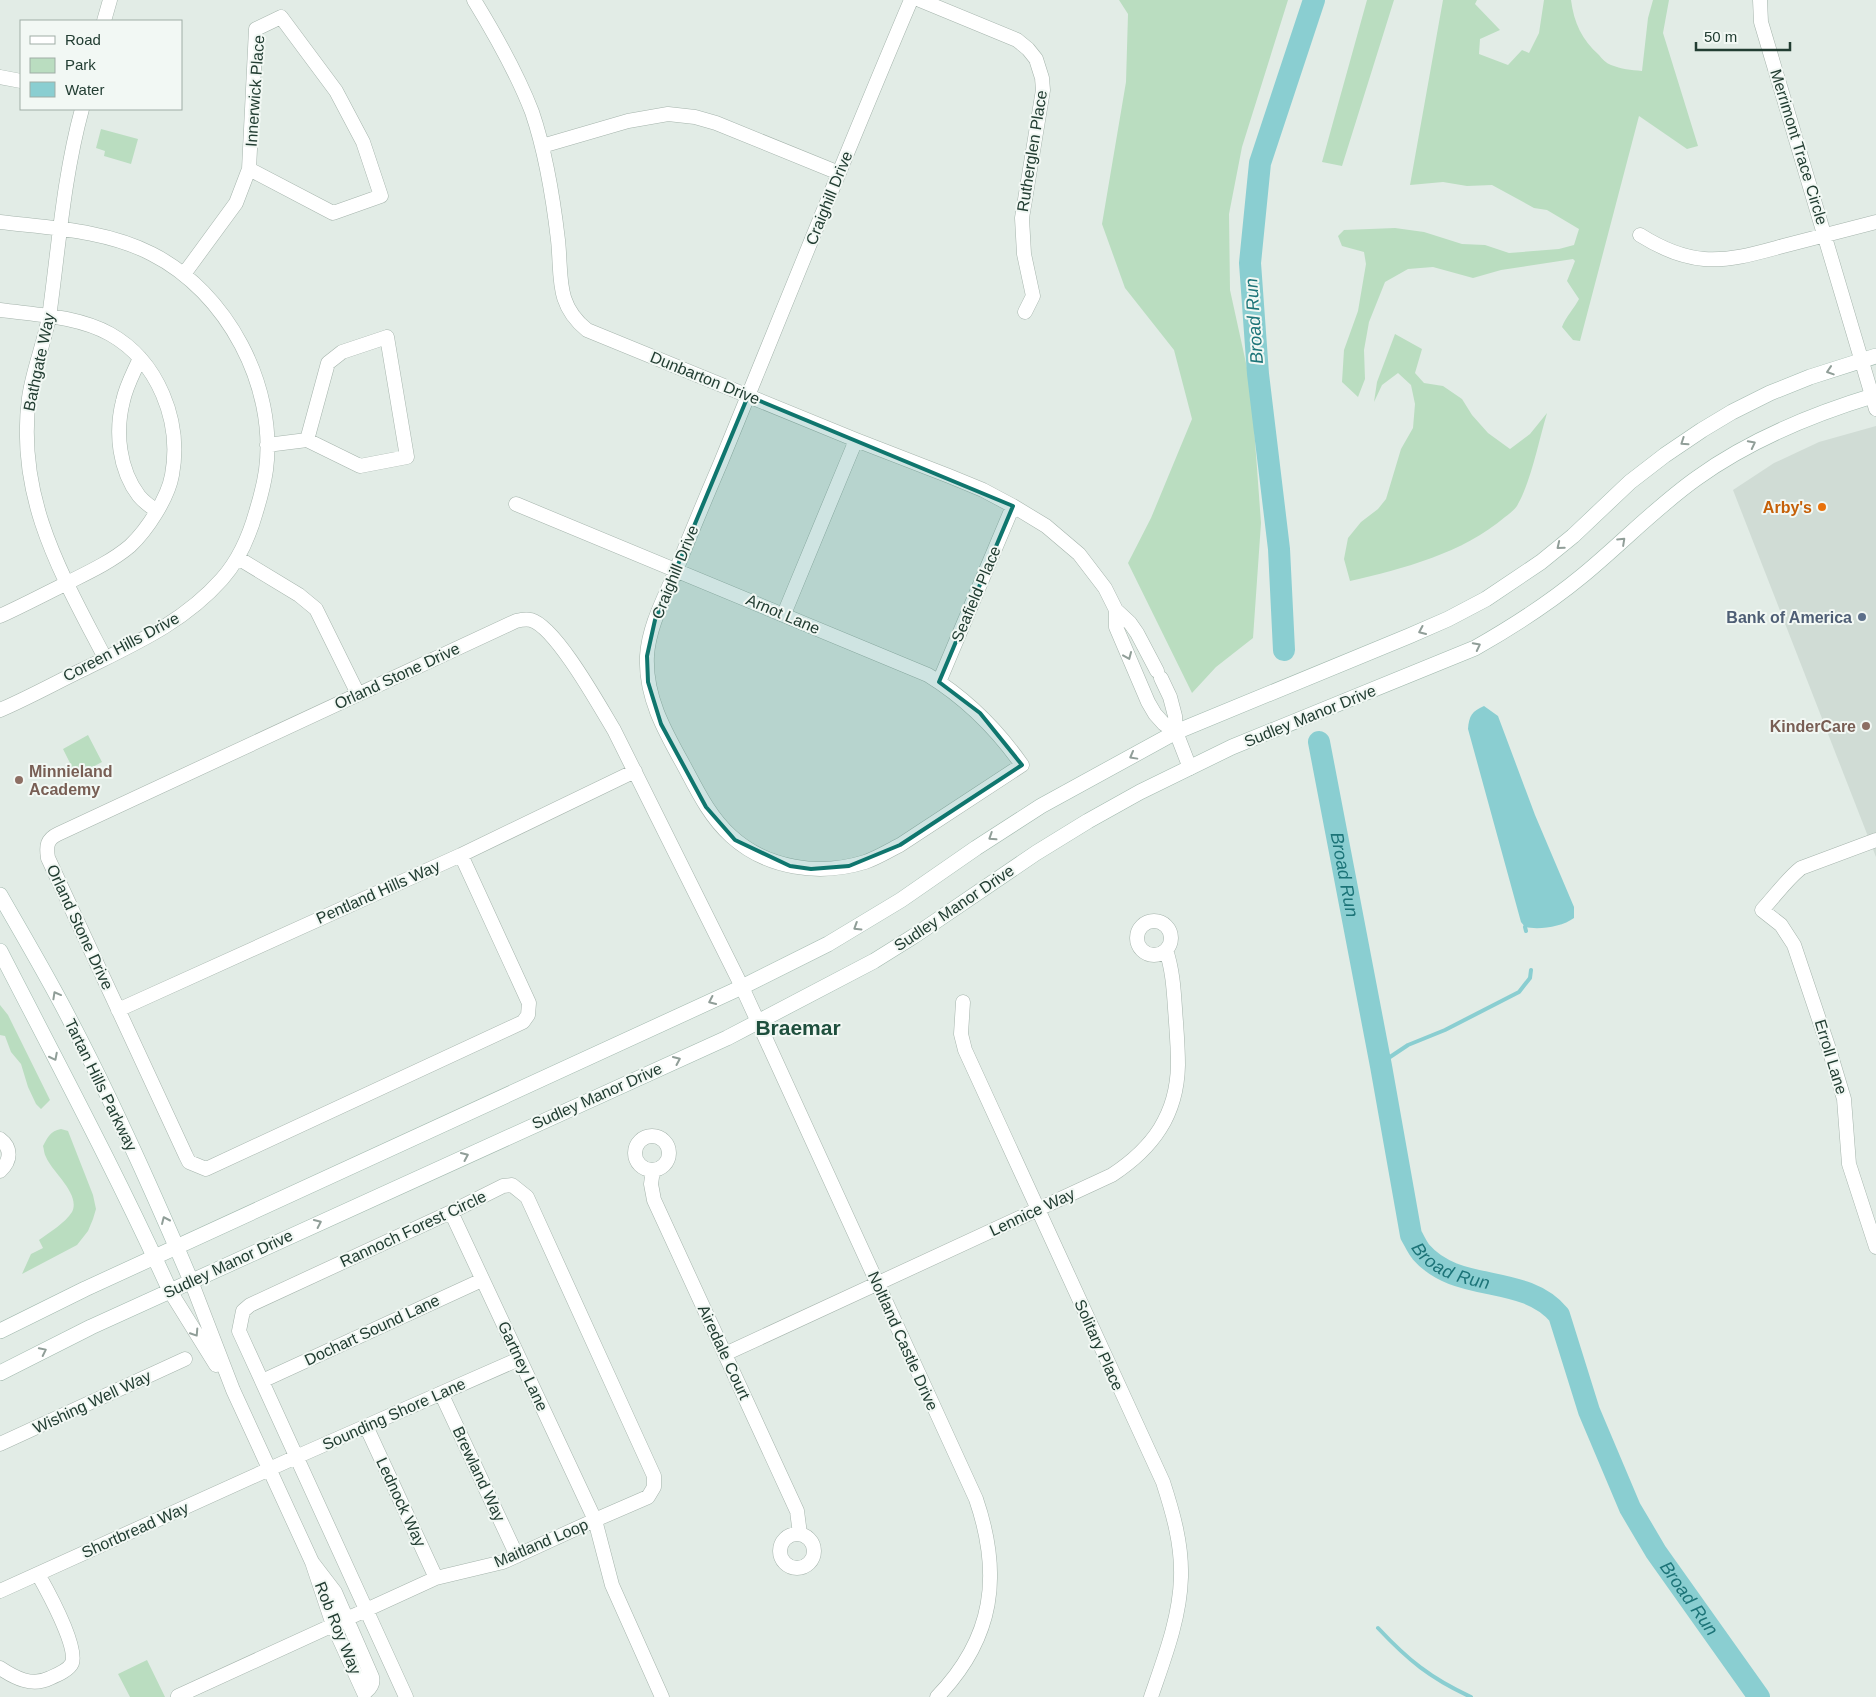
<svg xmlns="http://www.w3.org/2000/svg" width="1876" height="1697" viewBox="0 0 1876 1697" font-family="Helvetica,sans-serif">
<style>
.built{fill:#d0dcd5}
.green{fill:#baddc0}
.water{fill:#8aced1}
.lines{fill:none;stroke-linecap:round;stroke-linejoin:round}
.stream{stroke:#8aced1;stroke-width:4}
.river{stroke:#8aced1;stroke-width:22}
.street-casing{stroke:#a5b4ac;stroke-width:15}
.secondary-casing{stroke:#a0b8ad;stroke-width:16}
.street{stroke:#fff;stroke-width:14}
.secondary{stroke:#fff;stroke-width:15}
.oneway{stroke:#909e98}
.marked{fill:#0f766e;fill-opacity:0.2;stroke:#0f766e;stroke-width:4;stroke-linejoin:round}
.food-dot{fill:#e8710a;stroke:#f2f8f4;stroke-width:2}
.service-dot{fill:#5c6f8a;stroke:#f2f8f4;stroke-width:2}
.education-dot{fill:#8d6e63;stroke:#f2f8f4;stroke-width:2}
.labels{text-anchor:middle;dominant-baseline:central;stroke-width:4;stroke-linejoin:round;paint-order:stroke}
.street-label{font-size:16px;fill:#223d32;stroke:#f2f8f4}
.food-label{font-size:16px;font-weight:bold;fill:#c56008;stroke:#f2f8f4;text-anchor:end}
.service-label{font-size:16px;font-weight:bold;fill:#4e5e75;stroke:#f2f8f4;text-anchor:end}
.education-label{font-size:16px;font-weight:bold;fill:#785e54;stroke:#f2f8f4;text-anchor:end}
.water-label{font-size:18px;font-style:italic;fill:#1c7478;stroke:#f2f8f4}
.district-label{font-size:21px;font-weight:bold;fill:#1e4f3d;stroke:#f2f8f4}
</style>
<rect width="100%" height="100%" fill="#e2ece6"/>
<path class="built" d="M 1876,426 L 1876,857 L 1733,490 L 1774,463 L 1819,442 Z"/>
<path class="green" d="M 1119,0 L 1288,0 L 1242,147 L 1229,214 L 1230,290 L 1251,386 L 1261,523 L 1253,638 L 1216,667 L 1192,693 L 1128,563 L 1151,518 L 1192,419 L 1174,350 L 1125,288 L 1102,224 L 1126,82 L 1128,14 Z
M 1367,0 L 1394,0 L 1342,166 L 1322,162 Z
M 1443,0 L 1477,0 L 1475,4 L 1500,30 L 1480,39 L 1479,54 L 1508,65 L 1522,50 L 1529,53 L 1539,33 L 1544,0 L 1571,0 C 1574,23 1582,40 1599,55 C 1602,59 1606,63 1611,65 C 1621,69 1631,70 1642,71 L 1648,18 L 1653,0 L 1669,0 L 1663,33 L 1698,146 L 1687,149 L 1639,116 L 1580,341 L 1573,340 L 1562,327 C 1566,316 1574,309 1579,299 L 1567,281 L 1575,261 L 1573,259 L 1501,270 L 1473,278 L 1433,267 L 1408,269 L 1385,282 L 1369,322 L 1364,350 L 1365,379 L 1358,397 L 1342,382 L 1344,350 L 1358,311 L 1366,264 L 1364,252 L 1342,246 L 1338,236 L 1344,230 L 1395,228 L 1424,232 L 1462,244 L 1485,245 L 1509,253 L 1559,249 L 1574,245 L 1579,229 L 1547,210 L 1534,208 L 1492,185 L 1467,186 L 1443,182 L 1410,185 Z
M 101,129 L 138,139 L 131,164 L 104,156 L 105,151 L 96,148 Z
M 1395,334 L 1422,349 L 1415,373 L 1424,383 L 1443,386 L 1462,399 L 1472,415 L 1488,433 L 1510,449 L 1530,434 L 1547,413 C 1539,440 1531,481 1518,504 C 1516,509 1509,514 1505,517 C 1463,553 1403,569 1350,581 L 1344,559 L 1348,538 L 1361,522 L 1378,509 L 1386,499 L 1401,449 L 1413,428 L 1415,404 L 1411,385 L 1398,373 L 1382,385 L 1374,402 L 1377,382 Z
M 88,735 L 102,762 L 74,777 L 67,765 L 70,763 L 63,749 Z
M 0,1005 L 8,1015 L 50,1100 L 41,1109 L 36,1104 L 28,1087 L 21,1064 L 11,1052 L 5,1036 L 0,1035 Z
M 61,1129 L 68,1131 L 93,1195 L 96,1209 L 93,1219 L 88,1231 L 77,1245 L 22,1274 L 31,1254 L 43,1248 L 39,1240 C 50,1232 65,1223 72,1212 C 81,1194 52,1172 46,1157 C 44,1154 44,1149 43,1146 C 48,1137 50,1131 61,1129 Z
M 147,1660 L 165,1697 L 130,1697 L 118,1674 Z"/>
<path class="water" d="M 1484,706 L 1498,716 L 1535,815 L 1574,907 L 1574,918 C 1562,927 1539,930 1525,927 L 1521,922 L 1468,729 C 1469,716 1472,711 1484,706 Z"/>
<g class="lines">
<path class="stream" d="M 1525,927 L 1526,931
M 1381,1066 L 1390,1057 L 1408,1045 L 1445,1030 L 1519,992 L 1530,978 L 1531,970
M 1378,1628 C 1408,1660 1430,1678 1471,1697"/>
<g class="river">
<path d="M 1284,650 L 1279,549 L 1258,374 L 1250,263 L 1260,163 L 1314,0"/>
<path id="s1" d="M 1319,742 L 1381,1066 L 1411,1235 C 1414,1240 1417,1247 1421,1252 C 1457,1294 1524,1273 1559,1315 L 1589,1411 L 1630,1508 L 1656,1552 L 1759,1697"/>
</g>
<defs>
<path id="street" d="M 474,0 C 496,36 517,73 532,112 C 546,153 553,197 558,240 C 562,277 555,304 587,330 L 856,440 L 949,476 L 983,490 L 1013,506 L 1046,526 L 1079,554 L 1105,588 L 1116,610 L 1130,623 L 1137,633 L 1157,671
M 920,0 L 1017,40 L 1028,49 L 1036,59 L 1042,78 L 1043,90 L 1022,218 L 1024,254 L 1033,296 L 1025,312
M 1760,0 L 1761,22 L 1876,409
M 104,21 L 110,0
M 0,77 L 21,81
M 82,109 C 64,175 59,243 50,310 C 46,340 33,368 29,398 C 16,498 61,573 105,658
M 542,146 L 628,121 L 668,114 L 695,117 L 716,123 L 839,173
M 0,222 C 50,228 106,230 152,254 C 227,292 277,386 266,470 C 264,484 260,499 256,512 C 249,537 239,560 222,579 C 183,623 134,644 82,670 C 55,683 28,698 0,710
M 1640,235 C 1659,247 1681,257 1704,259 C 1731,261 1757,253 1783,246 C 1814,238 1845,230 1876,222
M 184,274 L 236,203 L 249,169 L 333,213 L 381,196 L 363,142 L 336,91 L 281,17 L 256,29 L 249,169
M 0,310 C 37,315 77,316 110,334 C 158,361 182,421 172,475 C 168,498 147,530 130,546 C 111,562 87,573 65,584 C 43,595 22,606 0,616
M 140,358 C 134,372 126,386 123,401 C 115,432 119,470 139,496 C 144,502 151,507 157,511
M 267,445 L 307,440 L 360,466 L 407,457 L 387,337 L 342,352 L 328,363 L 307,440
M 516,504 L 928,675 C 967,699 996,728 1022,765 L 900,845 C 888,851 877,858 865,862 C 820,876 767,869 731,836 C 709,816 697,790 683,764 C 664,730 645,696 647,656 C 649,625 665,597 677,568 C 691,533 706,497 721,462 C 784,308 846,153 911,0
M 238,558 L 299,595 L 316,609 L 358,694
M 1116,610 L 1116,627 L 1148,702 L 1155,714 L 1164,724 L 1176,732
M 784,614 L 856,440
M 1161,678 L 1170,697 L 1175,716 L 1176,732 L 1190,768
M 939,682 L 1013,506
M 1876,840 L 1801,868 C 1787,879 1775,896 1762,910 L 1781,925 L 1794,945 L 1829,1049 L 1844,1099 L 1849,1164 L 1876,1247
M 461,855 L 529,1003 L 528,1015 L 523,1022 L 206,1169 L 189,1162 L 186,1156 L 48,858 C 46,846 47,839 58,834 L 516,621 C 520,620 526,619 531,620 C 556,627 600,707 614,730 L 742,987 L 976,1499 C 1002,1575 994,1638 937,1697
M1137 938a17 17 0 1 1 34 0a17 17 0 1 1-34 0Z
M 963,1002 L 961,1034 L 965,1050 L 1163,1482 C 1173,1513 1182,1544 1181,1577 C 1180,1618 1164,1659 1151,1697
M 118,1010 L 461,855 L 635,771
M635 1153a17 17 0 1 1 34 0a17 17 0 1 1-34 0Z
M 0,1139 C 12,1148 11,1161 0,1171
M 653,1170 L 651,1184 L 654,1200 L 797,1511 L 800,1534
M 191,1281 L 233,1390 L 312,1562 L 333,1625 L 364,1693 C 370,1689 374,1685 372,1677 L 335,1592 L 312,1562
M 170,1291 L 216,1365
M 725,1354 L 1112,1175 C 1153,1148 1177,1115 1178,1065 C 1178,1051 1177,1036 1176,1022 C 1174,998 1174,974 1166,950
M 262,1381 L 482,1280
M 441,1393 L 517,1556
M 366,1426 L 436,1578
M 0,1444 L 185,1359
M780 1551a17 17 0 1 1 34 0a17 17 0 1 1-34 0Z
M 0,1591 L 296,1457 L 519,1359
M 0,1668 C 15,1678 32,1687 50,1678 C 57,1675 69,1670 72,1663 C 78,1646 47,1590 38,1574
M 178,1696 L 436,1578 L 503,1562 L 595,1520 L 612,1585 L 662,1697
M 406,1697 L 239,1331 L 243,1311 L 250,1305 L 451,1212 L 503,1186 L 512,1185 L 527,1197 L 654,1476 L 654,1487 L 648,1497 L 595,1520 L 451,1212"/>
<path id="secondary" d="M 0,895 C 24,937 49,979 71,1022 C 115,1106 154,1194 191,1281
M 0,951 C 58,1064 118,1176 170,1291
M 0,1331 L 85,1289 L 742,987 L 828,944 L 901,900 L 976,848 L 1041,806 L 1176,732 L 1409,636 L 1448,619 L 1486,599 L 1541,562 L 1573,536 L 1630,482 L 1665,455 L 1702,430 L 1732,412 L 1770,393 L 1810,377 L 1876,356
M 0,1373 L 91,1327 L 727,1038 L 874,961 L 914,936 L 1036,853 L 1088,821 L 1140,792 L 1232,747 L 1475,648 C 1512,627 1548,604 1582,576 C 1621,544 1656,507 1697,478 C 1751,439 1813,414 1876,395"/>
</defs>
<use href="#street" class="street-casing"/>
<use href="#secondary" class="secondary-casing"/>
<use href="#street" class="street"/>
<use href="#secondary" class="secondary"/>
</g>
<defs><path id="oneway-chevron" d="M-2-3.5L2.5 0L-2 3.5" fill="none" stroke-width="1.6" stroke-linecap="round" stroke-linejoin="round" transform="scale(1.25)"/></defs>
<g class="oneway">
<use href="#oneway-chevron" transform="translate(1830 371) rotate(162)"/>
<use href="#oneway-chevron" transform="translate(1684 442) rotate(146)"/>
<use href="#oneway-chevron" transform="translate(1752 444) rotate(-27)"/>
<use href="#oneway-chevron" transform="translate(1622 541) rotate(-43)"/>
<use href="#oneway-chevron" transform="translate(1560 546) rotate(141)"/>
<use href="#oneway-chevron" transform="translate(1422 631) rotate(156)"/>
<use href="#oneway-chevron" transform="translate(1477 646) rotate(-27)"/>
<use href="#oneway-chevron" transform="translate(1128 656) rotate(67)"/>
<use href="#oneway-chevron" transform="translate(1133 756) rotate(151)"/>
<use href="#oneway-chevron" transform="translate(992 837) rotate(147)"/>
<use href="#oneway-chevron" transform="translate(857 927) rotate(148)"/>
<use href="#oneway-chevron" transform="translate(56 995) rotate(-119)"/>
<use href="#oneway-chevron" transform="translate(712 1001) rotate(155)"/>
<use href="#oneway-chevron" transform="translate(54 1057) rotate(63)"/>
<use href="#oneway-chevron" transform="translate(677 1060) rotate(-24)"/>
<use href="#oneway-chevron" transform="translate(465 1156) rotate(-24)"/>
<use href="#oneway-chevron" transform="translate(165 1220) rotate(-114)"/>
<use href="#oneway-chevron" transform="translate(318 1223) rotate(-25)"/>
<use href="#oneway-chevron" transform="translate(195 1333) rotate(57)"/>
<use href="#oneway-chevron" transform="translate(43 1351) rotate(-26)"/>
</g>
<path class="marked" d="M 748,396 L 1013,506 L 939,682 L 980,713 L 1022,765 L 900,845 L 849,866 L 811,869 L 790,866 L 735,840 L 706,807 L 661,724 L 648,682 L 647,656 L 655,620 Z"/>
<circle class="food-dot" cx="1822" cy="507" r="5"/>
<circle class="service-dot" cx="1862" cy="617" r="5"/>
<g class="education-dot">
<circle cx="1866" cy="726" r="5"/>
<circle cx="19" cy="780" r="5"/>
</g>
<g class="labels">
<g class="street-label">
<text transform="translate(255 91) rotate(-86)">Innerwick Place</text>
<text transform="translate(1799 147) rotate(73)">Merrimont Trace Circle</text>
<text transform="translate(1032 151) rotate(-81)">Rutherglen Place</text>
<text transform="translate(829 198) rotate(-68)">Craighill Drive</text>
<text transform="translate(39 362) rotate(-78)">Bathgate Way</text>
<text transform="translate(705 378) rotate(22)">Dunbarton Drive</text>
<text transform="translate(675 572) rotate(-68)">Craighill Drive</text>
<text transform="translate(976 594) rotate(-67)">Seafield Place</text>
<text transform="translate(783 614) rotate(23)">Arnot Lane</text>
<text transform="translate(121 647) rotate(-28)">Coreen Hills Drive</text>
<text transform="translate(397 676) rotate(-25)">Orland Stone Drive</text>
<text transform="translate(1310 716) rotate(-22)">Sudley Manor Drive</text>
<text transform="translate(378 892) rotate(-24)">Pentland Hills Way</text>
<text transform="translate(954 908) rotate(-34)">Sudley Manor Drive</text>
<text transform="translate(80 927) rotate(65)">Orland Stone Drive</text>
<text transform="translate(1831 1057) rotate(73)">Erroll Lane</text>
<text transform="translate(101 1085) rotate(64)">Tartan Hills Parkway</text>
<text transform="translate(597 1096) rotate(-24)">Sudley Manor Drive</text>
<text transform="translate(1032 1212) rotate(-25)">Lennice Way</text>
<text transform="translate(413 1229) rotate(-25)">Rannoch Forest Circle</text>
<text transform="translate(228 1264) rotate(-25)">Sudley Manor Drive</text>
<text transform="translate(372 1330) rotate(-25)">Dochart Sound Lane</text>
<text transform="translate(903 1341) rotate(66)">Noltland Castle Drive</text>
<text transform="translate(1099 1345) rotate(66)">Solitary Place</text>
<text transform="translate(724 1352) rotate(65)">Airedale Court</text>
<text transform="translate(523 1366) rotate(65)">Gartney Lane</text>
<text transform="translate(92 1402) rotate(-25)">Wishing Well Way</text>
<text transform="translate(394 1414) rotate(-24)">Sounding Shore Lane</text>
<text transform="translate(479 1474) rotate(65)">Brewland Way</text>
<text transform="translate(401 1502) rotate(65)">Lednock Way</text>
<text transform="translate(135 1530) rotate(-24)">Shortbread Way</text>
<text transform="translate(541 1543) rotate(-23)">Maitland Loop</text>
<text transform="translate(338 1628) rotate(68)">Rob Roy Way</text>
</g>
<g class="food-label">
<text x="1812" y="507">Arby's</text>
</g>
<g class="service-label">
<text x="1852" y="617">Bank of America</text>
</g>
<g class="education-label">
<text x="1856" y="726">KinderCare</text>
<text x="29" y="771" text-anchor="start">Minnieland<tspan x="29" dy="18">Academy</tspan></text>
</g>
<g class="water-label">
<text transform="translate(1254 321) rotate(-94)">Broad Run</text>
<text stroke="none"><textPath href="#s1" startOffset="135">Broad Run</textPath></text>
<text stroke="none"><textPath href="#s1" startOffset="555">Broad Run</textPath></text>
<text stroke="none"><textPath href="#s1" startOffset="990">Broad Run</textPath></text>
</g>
<g class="district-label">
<text x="798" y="1027">Braemar</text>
</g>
</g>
<rect x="20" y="20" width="162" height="90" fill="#f2f8f4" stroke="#9fada6"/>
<rect x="30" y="36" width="25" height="8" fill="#ffffff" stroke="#9fada6"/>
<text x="65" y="45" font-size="15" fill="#223d32">Road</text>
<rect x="30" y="58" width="25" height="15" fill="#baddc0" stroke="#9fada6"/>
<text x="65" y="70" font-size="15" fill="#223d32">Park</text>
<rect x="30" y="82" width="25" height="15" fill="#8aced1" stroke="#9fada6"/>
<text x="65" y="95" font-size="15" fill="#223d32">Water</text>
<path d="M1696 42v8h94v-8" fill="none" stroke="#223d32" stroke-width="2.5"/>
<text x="1704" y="42" font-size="15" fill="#223d32" stroke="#f2f8f4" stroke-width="4" paint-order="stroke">50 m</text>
</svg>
